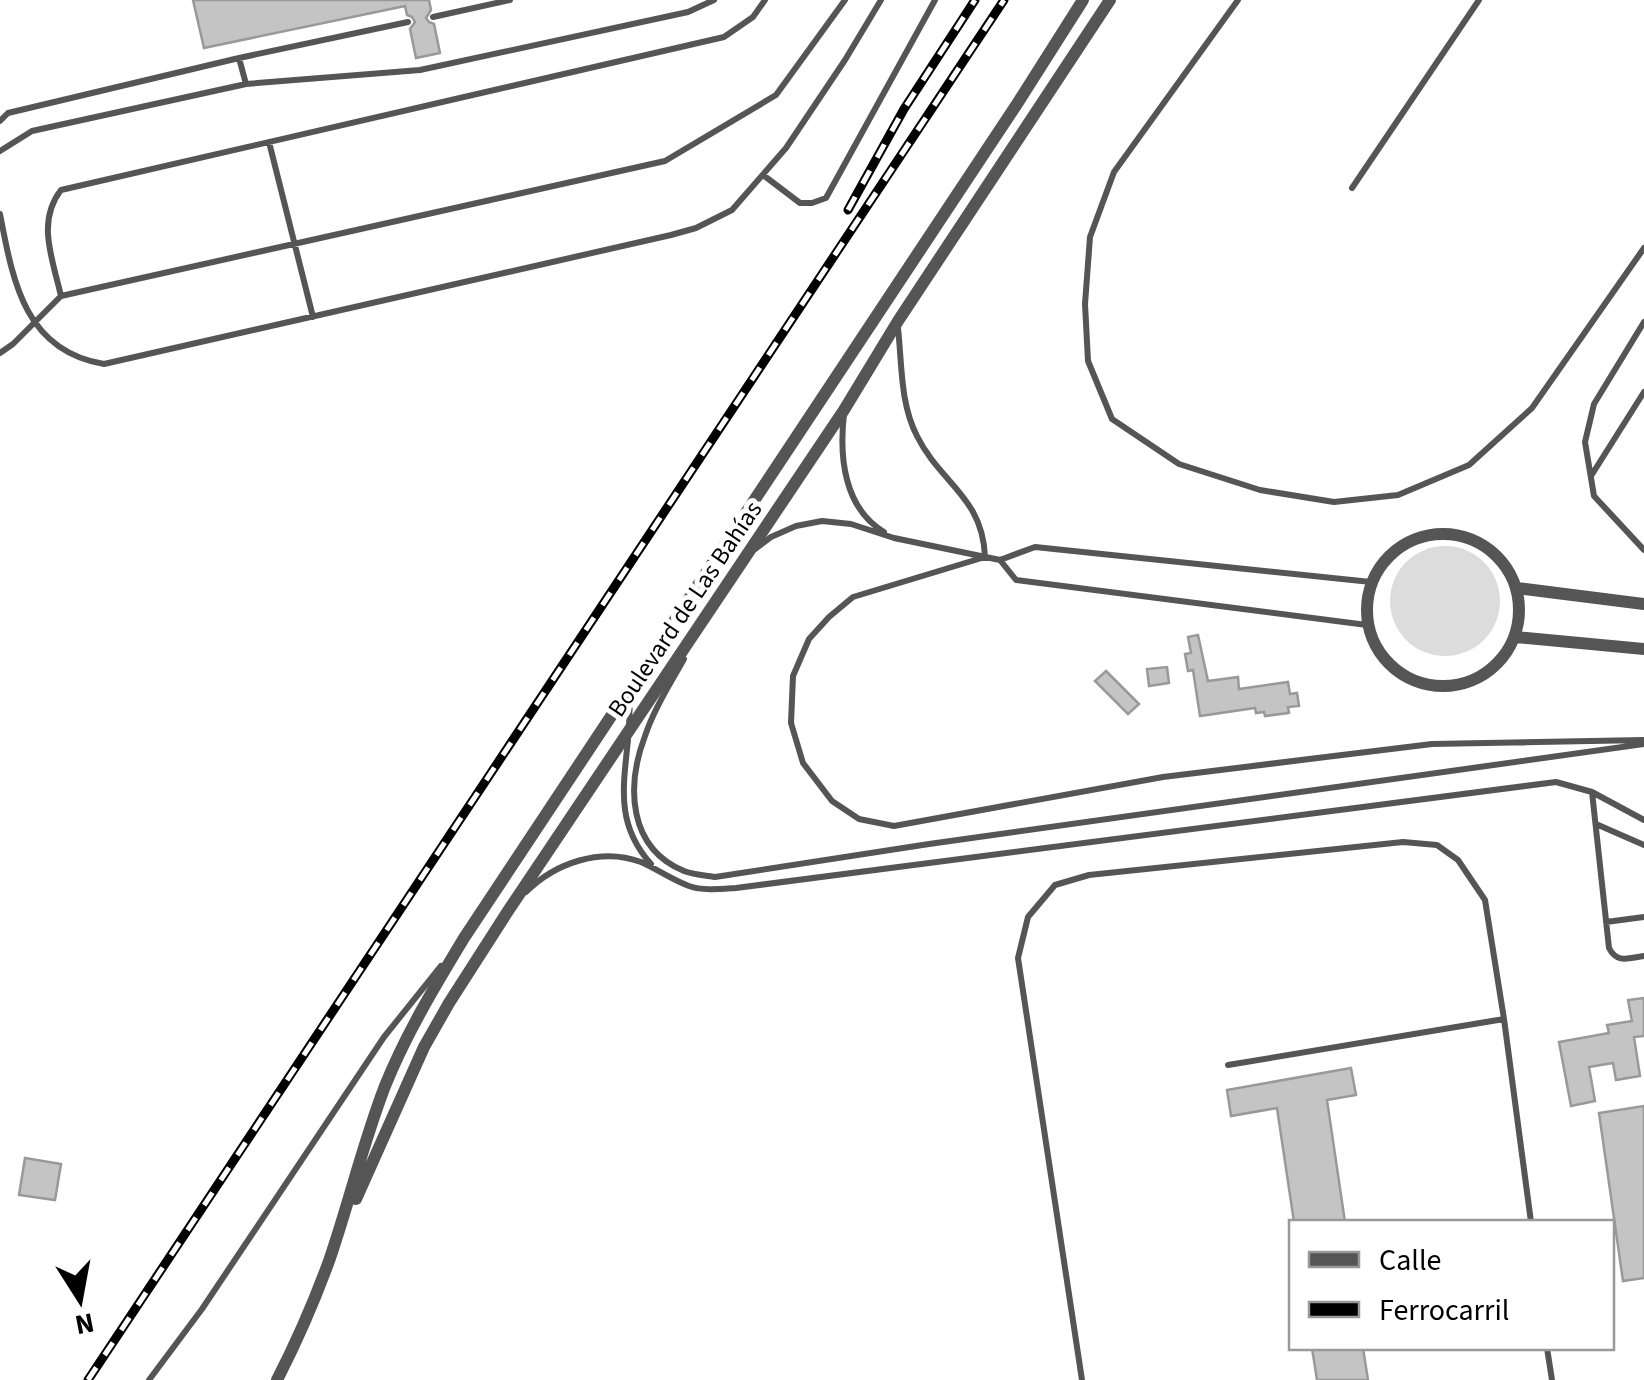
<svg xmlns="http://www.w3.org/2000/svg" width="1644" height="1380" viewBox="0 0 1644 1380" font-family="'Source Sans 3',sans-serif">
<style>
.green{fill:#dcdcdc}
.building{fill:#c4c4c4;stroke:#999;stroke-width:2.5}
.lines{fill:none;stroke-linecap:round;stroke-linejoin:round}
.lane{stroke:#555;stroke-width:6}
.street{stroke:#555;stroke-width:12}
.rail-casing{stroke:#000;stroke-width:9}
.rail{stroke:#fff;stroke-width:5;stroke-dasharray:15;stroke-linecap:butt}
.labels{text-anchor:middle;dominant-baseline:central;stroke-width:10;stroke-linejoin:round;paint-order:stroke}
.street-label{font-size:25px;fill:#000;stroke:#fff}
</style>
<rect width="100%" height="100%" fill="#fff"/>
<path class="green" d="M1390 601a55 55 0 1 1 110 0a55 55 0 1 1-110 0Z"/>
<path class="building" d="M 193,0 L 429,0 L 431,10 L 426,18 L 429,22 L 434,24 L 440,53 L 416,58 L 410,29 L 415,22 L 412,17 L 407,15 L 405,6 L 204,48 Z
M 1198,635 L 1208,681 L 1238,677 L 1239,689 L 1288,682 L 1290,694 L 1297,693 L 1299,706 L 1288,707 L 1289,713 L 1265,716 L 1264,712 L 1256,713 L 1255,708 L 1200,716 L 1193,670 L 1188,671 L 1185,654 L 1191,653 L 1188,637 Z
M 1167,667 L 1169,683 L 1149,686 L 1147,669 Z
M 1106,671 L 1139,704 L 1128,714 L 1095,681 Z
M 1644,998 L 1644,1036 L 1634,1037 L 1640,1076 L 1616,1080 L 1613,1063 L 1589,1067 L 1595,1101 L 1571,1106 L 1559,1042 L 1609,1033 L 1607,1025 L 1632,1021 L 1628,1000 Z
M 1351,1068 L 1356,1095 L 1327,1100 L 1345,1222 L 1294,1222 L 1277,1108 L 1231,1116 L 1227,1090 Z
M 1644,1106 L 1644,1278 L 1623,1281 L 1599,1113 Z
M 25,1158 L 61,1164 L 55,1200 L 19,1195 Z
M 1312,1348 L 1363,1348 L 1368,1380 L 1317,1380 Z"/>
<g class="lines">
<path class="lane" d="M 1238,0 L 1114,172 L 1090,237 L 1085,304 L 1088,361 L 1112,419 L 1179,464 L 1260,490 L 1334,502 L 1398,495 L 1469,465 L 1532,408 L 1644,248
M 433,17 L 510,0
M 239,58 L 246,84
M 0,121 L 8,113 L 239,58 L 408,22
M 269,142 L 313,317
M 0,151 L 32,131 L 246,84 L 420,70 L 688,12 L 714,0
M 763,175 L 800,203 L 812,203 L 826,198 L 935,0
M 1352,188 L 1479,0
M 0,214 C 13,282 25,351 104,364 L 671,235 L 696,228 L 732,210 L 786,148 L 845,60 L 881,0
M 61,296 C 53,260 36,222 61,190 L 724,37 L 753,17 L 765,0
M 1644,322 L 1594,404 L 1585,442 L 1594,496 L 1644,550
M 898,328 C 902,364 900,403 917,436 C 940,483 983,497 985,557 L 853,597 L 829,617 L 809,639 L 793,676 L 791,723 L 803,763 L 832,801 L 859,819 L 894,826 L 1163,777 L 1432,744 L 1644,740
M 0,353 L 13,344 L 61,296 L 665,161 L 776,95 L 845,0
M 844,414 C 839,457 844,508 884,532
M 1591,476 L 1644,392
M 755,549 L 771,537 L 796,526 L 822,521 L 851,524 L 894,538 L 1000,560 L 1035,547 L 1371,582
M 1000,560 L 1016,580 L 1367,625
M 684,659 C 670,684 654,709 645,736 C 626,786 628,848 684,871 C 694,875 705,875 715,877 L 929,844 L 1644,744
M 629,727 L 630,695
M 628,740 C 623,788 616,825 651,864
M 1592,792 L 1609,948 C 1617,964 1629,958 1644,956
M 1596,824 L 1644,845
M 526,892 C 555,863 601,847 641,862 C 657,869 672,880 689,886 C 703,891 721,889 736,888 L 1556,782 L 1592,792 L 1644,820
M 1606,922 L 1644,917
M 1504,1019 L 1531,1222
M 1547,1348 L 1552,1380
M 149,1380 L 202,1309 L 384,1037 L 441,966
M 1082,1380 L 1018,958 L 1028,917 L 1055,885 L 1089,875 L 1403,842 L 1437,845 L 1458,860 L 1485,900 L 1504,1019 L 1228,1065"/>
<path class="street" d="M1367 610a76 76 0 1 1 152 0a76 76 0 1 1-152 0Z
M 1517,588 L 1644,604
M 1515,637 L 1644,649
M 356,1199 L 424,1047 L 449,1003 L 508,911 L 844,410 L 898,321 L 1110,0
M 277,1380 C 297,1341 314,1302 329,1261 C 349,1203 363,1143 385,1086 C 406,1034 435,986 464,938 L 1017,104 L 1083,0"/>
<defs>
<path id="rail" d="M 848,210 L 904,109 L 975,0
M 88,1380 L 1004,0"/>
</defs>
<use href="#rail" class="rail-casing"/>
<use href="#rail" class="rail"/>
</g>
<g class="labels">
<g class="street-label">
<text transform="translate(685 609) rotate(-56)">Boulevard de Las Bahías</text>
</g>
</g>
<rect x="1289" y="1220" width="325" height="130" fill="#ffffff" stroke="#999999" stroke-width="2.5"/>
<rect x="1309" y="1252" width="50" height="15" fill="#555555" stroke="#999999" stroke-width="2.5"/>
<text x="1379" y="1270" font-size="30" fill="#000000">Calle</text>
<rect x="1309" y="1302" width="50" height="15" fill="#000000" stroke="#999999" stroke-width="2.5"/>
<text x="1379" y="1320" font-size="30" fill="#000000">Ferrocarril</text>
<g transform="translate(80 1300) rotate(169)" stroke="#ffffff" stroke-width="8" paint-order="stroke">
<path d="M0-8L18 38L0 25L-18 38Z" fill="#000000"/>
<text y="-15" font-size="28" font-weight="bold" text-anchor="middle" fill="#000000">N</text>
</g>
</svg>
